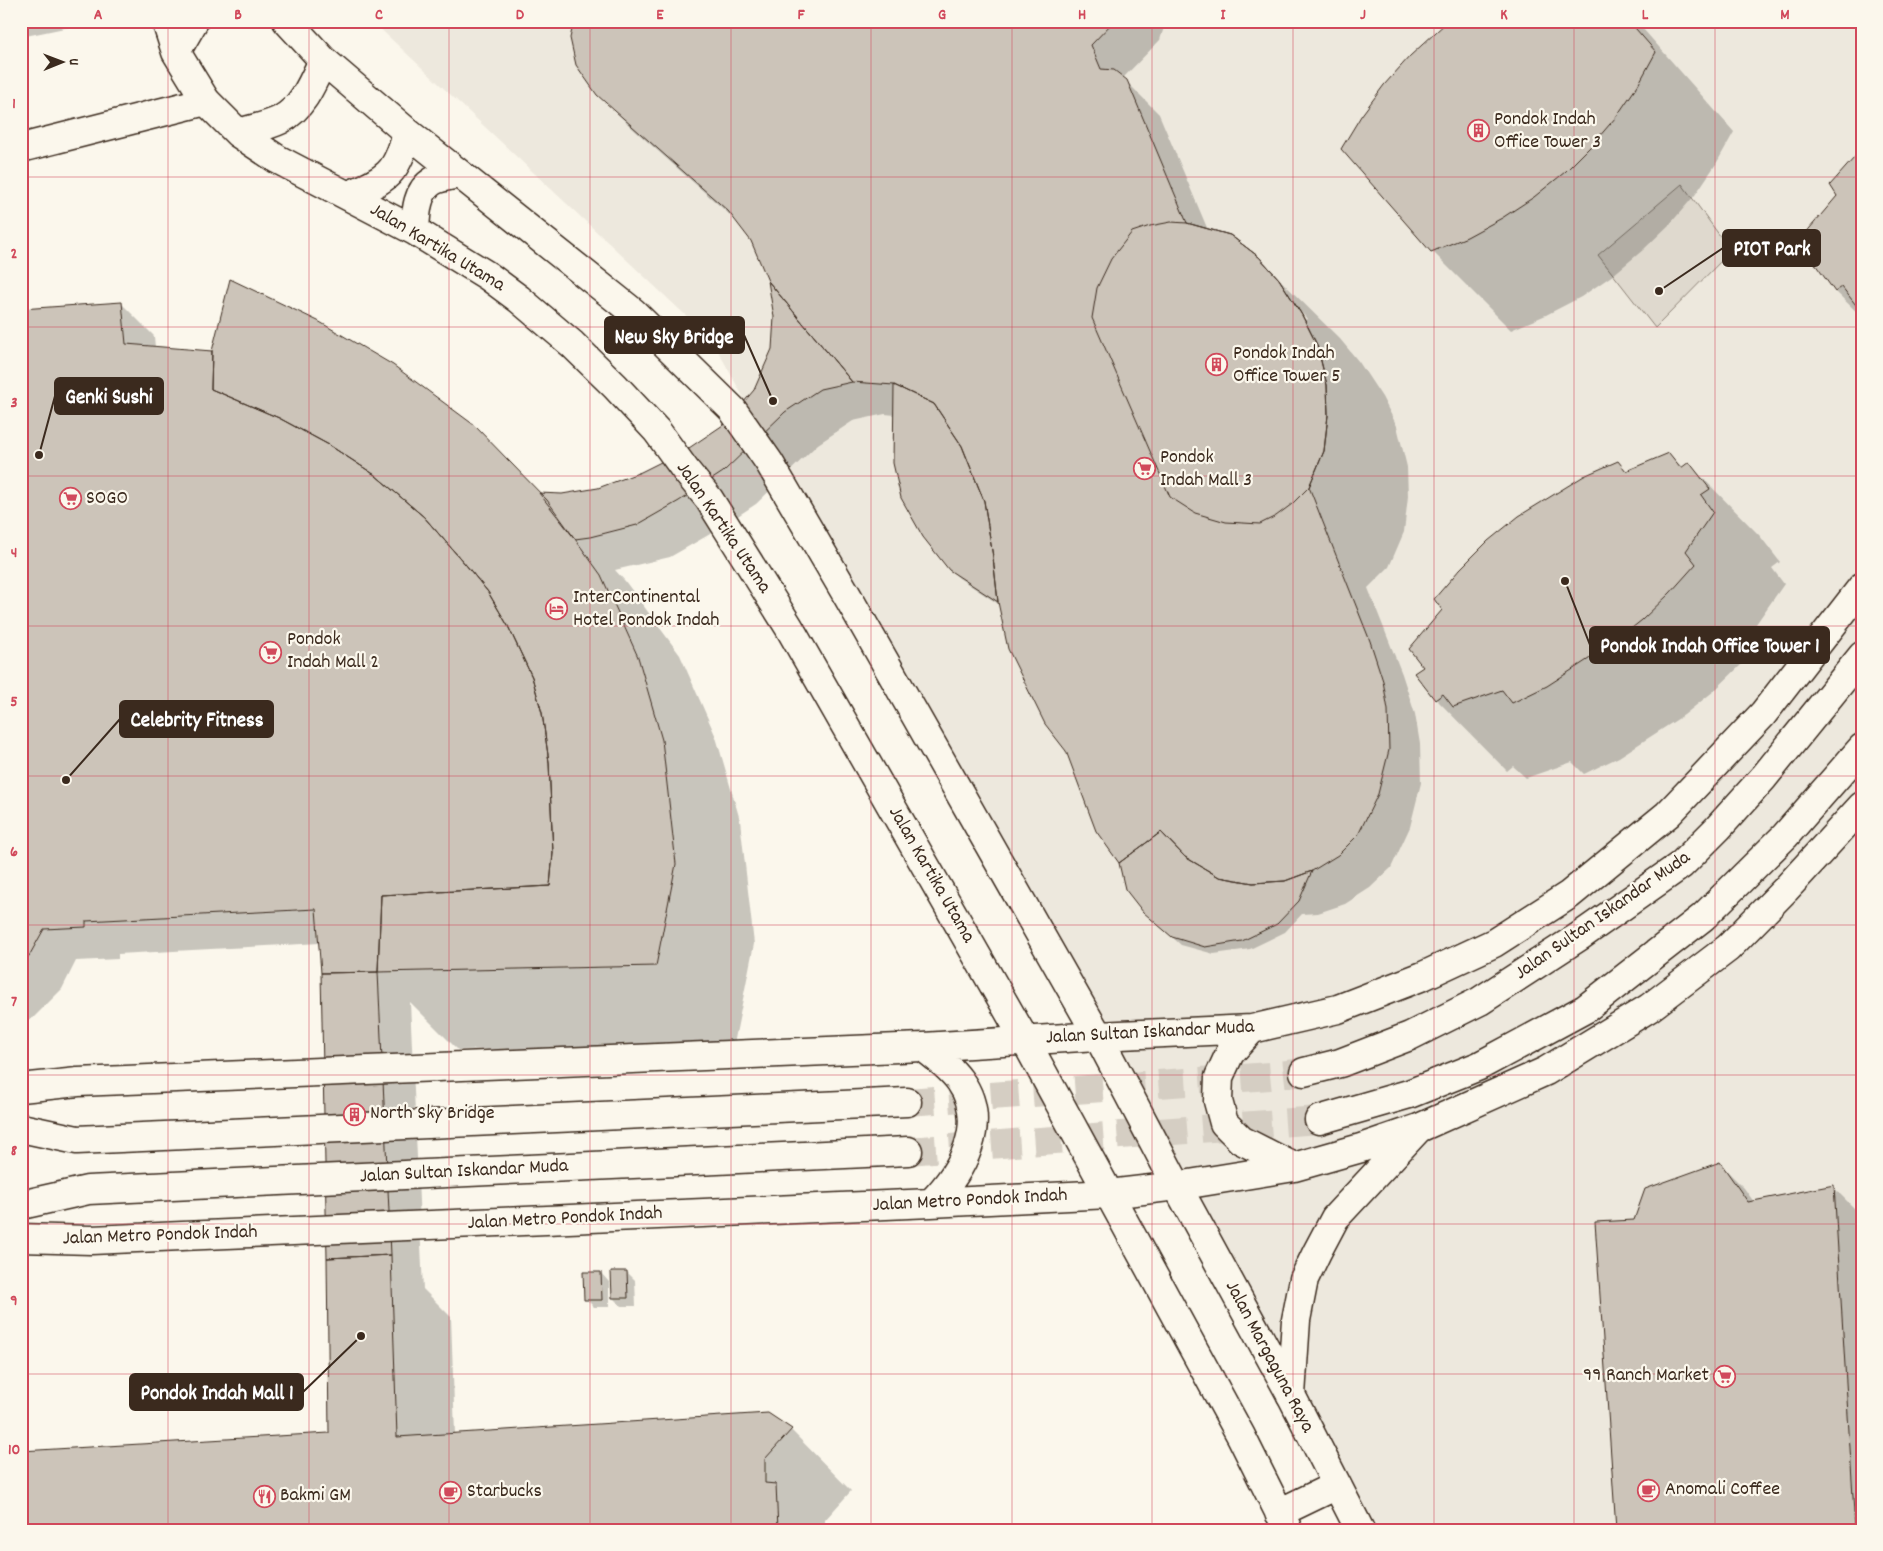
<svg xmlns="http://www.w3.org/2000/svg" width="1883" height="1551" viewBox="0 0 1883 1551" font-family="Dekko,sans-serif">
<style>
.built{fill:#ede8dd}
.green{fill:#dfd9ce;stroke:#8d8276}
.shadow{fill:#0003;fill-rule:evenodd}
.building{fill:#ccc4b9;stroke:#3b2a1e}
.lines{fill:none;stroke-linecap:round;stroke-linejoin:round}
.trunk-tunnel{stroke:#d5cec3;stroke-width:28;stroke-dasharray:28 14;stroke-linecap:butt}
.minor-casing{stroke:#3b2a1e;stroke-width:31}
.secondary-casing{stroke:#3b2a1e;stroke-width:31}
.trunk-casing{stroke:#3b2a1e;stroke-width:31}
.minor{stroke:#fbf7ec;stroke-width:28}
.secondary{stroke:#fbf7ec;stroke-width:28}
.trunk{stroke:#fbf7ec;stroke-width:28}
.grid{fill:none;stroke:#d1495b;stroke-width:1;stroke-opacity:0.55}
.labels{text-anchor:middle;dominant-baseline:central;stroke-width:4.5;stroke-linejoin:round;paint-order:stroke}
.poi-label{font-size:20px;fill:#3b2a1e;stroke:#fbf7ec;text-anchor:start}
.street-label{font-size:20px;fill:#3b2a1e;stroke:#fbf7ec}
.leader{fill:none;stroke:#3b2a1e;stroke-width:2}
.callout-dot{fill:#3b2a1e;stroke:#fbf7ec;stroke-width:2}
.callout{fill:#3b2a1e;stroke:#3b2a1e;stroke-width:2}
.callout-label{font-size:21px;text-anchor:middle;font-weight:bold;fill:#fff}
.neatline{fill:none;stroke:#d1495b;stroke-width:2}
.grid-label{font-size:16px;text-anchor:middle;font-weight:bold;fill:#d1495b}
</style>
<rect width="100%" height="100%" fill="#fbf7ec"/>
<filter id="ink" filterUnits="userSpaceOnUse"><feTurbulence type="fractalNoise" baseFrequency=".02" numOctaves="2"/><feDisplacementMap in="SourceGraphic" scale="10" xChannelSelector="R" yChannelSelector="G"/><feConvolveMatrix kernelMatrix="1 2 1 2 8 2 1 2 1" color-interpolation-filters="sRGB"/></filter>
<g filter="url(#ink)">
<path class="built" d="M 372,21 L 1862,21 L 1862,1530 L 1362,1530 L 1340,1485 L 712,340 Z"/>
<path class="green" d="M 1682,184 L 1731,251 L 1655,328 L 1598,255 Z"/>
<path class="shadow" d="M 21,21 L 83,21 L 84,24 L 21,37 Z
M 575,21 L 1166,21 L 1160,40 L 1123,78 L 1159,114 L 1208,230 L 1258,258 L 1340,339 L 1359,362 L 1382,397 L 1397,426 L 1407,467 L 1408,496 L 1404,532 L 1389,567 L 1368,588 L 1402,674 L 1415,714 L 1420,744 L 1421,783 L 1410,827 L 1391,868 L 1370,888 L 1345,904 L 1318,913 L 1302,914 L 1285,932 L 1250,949 L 1214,954 L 1181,945 L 1153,920 L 1121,862 L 1000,605 L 959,578 L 950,570 L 895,415 L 885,414 L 853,421 L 818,444 L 756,504 L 712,533 L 670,557 L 615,570 L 625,581 L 680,655 L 716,737 L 740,820 L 754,944 L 734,1044 L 458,1050 L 410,1002 L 423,1289 L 451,1317 L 455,1434 L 768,1415 L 791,1430 L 851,1491 L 825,1520 L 825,1530 L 21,1530 L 330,1434 L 322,973 L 320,943 L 118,954 L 118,959 L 76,961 L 62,989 L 34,1017 L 21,1023 L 21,310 L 121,303 L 154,336 L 155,347 L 541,494 L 562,496 L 598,490 L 642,473 L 690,449 L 727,424 L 755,391 L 774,349 L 775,317 L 769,281 L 752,241 L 738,222 L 631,127 L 598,94 ZM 1299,313 L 1302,313 L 1307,319 L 1305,320 Z
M 1450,21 L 1636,21 L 1734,132 L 1716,164 L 1695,195 L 1670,224 L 1643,250 L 1613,275 L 1581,297 L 1546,315 L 1511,330 L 1432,251 Z
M 1862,151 L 1862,317 L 1836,292 L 1816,265 L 1823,259 L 1838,196 Z
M 1669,454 L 1683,468 L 1689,464 L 1760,536 L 1780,562 L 1772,568 L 1784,584 L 1756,624 L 1767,637 L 1742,664 L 1714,691 L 1684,715 L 1619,757 L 1584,774 L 1572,762 L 1526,778 L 1513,766 L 1507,771 L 1436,699 L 1425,667 L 1520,517 L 1584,477 L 1618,462 L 1628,472 Z
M 1719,1163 L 1744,1188 L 1754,1202 L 1833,1187 L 1858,1212 L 1862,1270 L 1862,1530 L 1617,1530 L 1635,1221 Z
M 627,1272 L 635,1280 L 636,1306 L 621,1306 L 613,1298 Z
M 601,1273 L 609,1282 L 609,1307 L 594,1307 L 586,1299 Z"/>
<path class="building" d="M 574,21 L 1114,21 L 1091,45 L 1101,69 L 1114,70 L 1127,80 L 1187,223 L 1230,235 L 1259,257 L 1279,279 L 1302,315 L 1317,345 L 1327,385 L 1328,415 L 1324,451 L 1309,487 L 1370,641 L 1383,681 L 1388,710 L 1389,750 L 1378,794 L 1358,835 L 1338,855 L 1312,871 L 1285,881 L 1253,883 L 1219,877 L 1185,857 L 1161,832 L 1119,863 L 1096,831 L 1066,751 L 1045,724 L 1008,649 L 998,602 L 993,557 L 984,501 L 962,446 L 934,404 L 894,385 L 852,382 L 768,281 L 751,241 L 728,211 L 597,95 L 576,65 L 570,38 Z
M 1448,21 L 1629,21 L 1656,52 L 1638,85 L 1616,117 L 1592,145 L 1565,172 L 1534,197 L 1502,218 L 1467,237 L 1431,252 L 1341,149 L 1361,116 L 1384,85 L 1410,56 Z
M 1862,149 L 1862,308 L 1859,309 L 1842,287 L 1835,292 L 1815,264 L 1822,259 L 1804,235 L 1837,196 L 1830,185 Z
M 1171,222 L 1187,223 L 1230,235 L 1259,257 L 1279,279 L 1302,315 L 1317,345 L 1327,385 L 1328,415 L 1324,451 L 1309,487 L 1292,504 L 1276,516 L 1260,524 L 1226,522 L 1195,513 L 1170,497 L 1092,318 L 1097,288 L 1111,259 L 1132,232 L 1150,226 Z
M 230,279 L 318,321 L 393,365 L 474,425 L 547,500 L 601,575 L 638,657 L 662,740 L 676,864 L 656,966 L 378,972 L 381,895 L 550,886 L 553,853 L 549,762 L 542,713 L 532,677 L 508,626 L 488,592 L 466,565 L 424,517 L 375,475 L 329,445 L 279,418 L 211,389 L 212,351 Z
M 768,281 L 852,382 L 820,389 L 785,412 L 723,472 L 679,501 L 637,525 L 590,537 L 575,539 L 539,493 L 562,494 L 598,488 L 641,472 L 689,448 L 726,423 L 754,390 L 772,349 L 774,317 Z
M 122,302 L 126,344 L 212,351 L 211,389 L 279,418 L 329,445 L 375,475 L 424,517 L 466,565 L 488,592 L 508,626 L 532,677 L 542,713 L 549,762 L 553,853 L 550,886 L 381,895 L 378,972 L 321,973 L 316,909 L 86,921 L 86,927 L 44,929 L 29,956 L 21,964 L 21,309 Z
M 894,385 L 934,404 L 962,446 L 984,501 L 993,557 L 998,602 L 949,570 L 923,537 L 901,498 L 893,463 Z
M 1669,453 L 1681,468 L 1689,462 L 1710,489 L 1701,495 L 1713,512 L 1686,551 L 1696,564 L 1670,593 L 1642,620 L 1612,644 L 1547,686 L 1512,703 L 1502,690 L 1453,707 L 1443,694 L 1435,700 L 1414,673 L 1423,667 L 1409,649 L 1442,610 L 1434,599 L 1460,569 L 1488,541 L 1519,516 L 1584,476 L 1618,461 L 1626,471 Z
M 1161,832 L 1185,857 L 1219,877 L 1253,883 L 1285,881 L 1312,871 L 1299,901 L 1277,924 L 1242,941 L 1205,947 L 1172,937 L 1143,912 L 1125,889 L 1119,863 Z
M 378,972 L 391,1255 L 327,1258 L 321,973 Z
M 1720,1162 L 1748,1202 L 1834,1185 L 1855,1530 L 1616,1530 L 1595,1222 L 1634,1220 L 1645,1189 Z
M 391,1255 L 397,1437 L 768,1413 L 792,1429 L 765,1459 L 765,1483 L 776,1484 L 778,1530 L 21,1530 L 21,1451 L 329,1433 L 327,1258 Z
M 611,1271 L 627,1271 L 628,1298 L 612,1298 Z
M 583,1272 L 601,1272 L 602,1300 L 584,1300 Z"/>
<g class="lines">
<path class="trunk-tunnel" d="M 907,1102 L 1270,1076 L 1304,1072
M 908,1151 L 1319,1120"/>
<defs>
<path id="minor" d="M 21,148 L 206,101"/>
<path id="secondary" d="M 166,21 L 176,52 L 206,101 L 238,133 L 277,159 L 415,231 L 488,276 L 519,299 L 572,344 L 615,386 L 657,431 L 686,471 L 709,499 L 789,627 L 1025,1040 L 1241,1436 L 1288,1530
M 287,21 L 323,60 L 407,132 L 633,312 L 732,409 L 769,462 L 848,597 L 1098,1036 L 1177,1186 L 1291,1395 L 1360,1530
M 176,52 L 194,21
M 238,133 C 252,129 268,126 280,120 C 303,108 313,82 323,60
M 349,195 C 387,179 397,174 407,132
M 415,231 C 416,214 416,191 433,181 C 440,177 451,176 459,174
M 1279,1513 L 1337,1485"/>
<path id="trunk" d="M 1252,1029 L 1230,1053 L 1219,1077 L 1218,1101 L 1224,1123 L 1241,1140 L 1294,1167
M 923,1047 C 936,1057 950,1067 960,1081 C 990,1123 962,1172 931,1203
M 1304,1072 L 1340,1063 L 1410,1036 L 1480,1001 L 1580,936 L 1681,865 L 1718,828 L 1764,777 L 1862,656
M 21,1088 L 78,1082 L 923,1047 L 1098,1036 L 1252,1029 L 1338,1009 L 1423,976 L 1494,943 L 1569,895 L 1668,814 L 1763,714 L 1862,587
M 1319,1120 L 1409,1094 L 1479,1066 L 1585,1009 L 1703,917 L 1785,836 L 1862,748
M 21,1128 L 77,1140 L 907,1102
M 21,1205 L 88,1190 L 908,1151
M 21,1238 L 91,1240 L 931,1203 L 1109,1194 L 1177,1186 L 1294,1167 L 1361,1148 L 1419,1128 L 1546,1071 L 1649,1008 L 1728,948 L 1785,890 L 1862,806
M 1291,1395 L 1296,1320 L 1304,1279 L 1317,1252 L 1335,1218 L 1418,1129"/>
</defs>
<use href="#minor" class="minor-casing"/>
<use href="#secondary" class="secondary-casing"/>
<use href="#trunk" class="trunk-casing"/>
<use href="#minor" class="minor"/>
<use href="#secondary" class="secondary"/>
<use href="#trunk" class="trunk"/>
</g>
</g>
<path class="grid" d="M 168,21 L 168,1530M 309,21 L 309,1530M 449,21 L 449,1530M 590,21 L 590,1530M 731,21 L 731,1530M 871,21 L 871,1530M 1012,21 L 1012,1530M 1152,21 L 1152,1530M 1293,21 L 1293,1530M 1434,21 L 1434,1530M 1574,21 L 1574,1530M 1715,21 L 1715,1530M 21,177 L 1862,177M 21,327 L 1862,327M 21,476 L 1862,476M 21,626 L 1862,626M 21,776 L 1862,776M 21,925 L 1862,925M 21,1075 L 1862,1075M 21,1224 L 1862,1224M 21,1374 L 1862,1374"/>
<defs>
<symbol id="building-ring" viewBox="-11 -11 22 22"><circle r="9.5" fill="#fbf7ec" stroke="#d1495b" stroke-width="1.5"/><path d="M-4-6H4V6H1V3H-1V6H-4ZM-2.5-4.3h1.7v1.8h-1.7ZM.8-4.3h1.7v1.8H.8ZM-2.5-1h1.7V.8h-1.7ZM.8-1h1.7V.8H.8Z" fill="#d1495b"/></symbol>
<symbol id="supermarket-ring" viewBox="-11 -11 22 22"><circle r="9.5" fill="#fbf7ec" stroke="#d1495b" stroke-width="1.5"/><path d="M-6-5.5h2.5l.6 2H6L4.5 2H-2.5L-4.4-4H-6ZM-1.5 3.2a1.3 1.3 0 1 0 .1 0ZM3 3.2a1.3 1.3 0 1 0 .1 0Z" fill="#d1495b"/></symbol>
<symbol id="hotel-ring" viewBox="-11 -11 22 22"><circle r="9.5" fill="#fbf7ec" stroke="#d1495b" stroke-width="1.5"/><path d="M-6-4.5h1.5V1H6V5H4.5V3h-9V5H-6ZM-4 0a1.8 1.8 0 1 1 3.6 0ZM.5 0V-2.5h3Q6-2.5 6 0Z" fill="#d1495b"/></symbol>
<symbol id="cafe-ring" viewBox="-11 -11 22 22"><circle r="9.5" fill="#fbf7ec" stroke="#d1495b" stroke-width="1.5"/><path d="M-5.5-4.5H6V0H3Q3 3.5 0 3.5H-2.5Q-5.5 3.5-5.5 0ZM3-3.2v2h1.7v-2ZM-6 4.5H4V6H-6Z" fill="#d1495b"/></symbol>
<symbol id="restaurant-ring" viewBox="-11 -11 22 22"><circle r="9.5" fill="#fbf7ec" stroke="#d1495b" stroke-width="1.5"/><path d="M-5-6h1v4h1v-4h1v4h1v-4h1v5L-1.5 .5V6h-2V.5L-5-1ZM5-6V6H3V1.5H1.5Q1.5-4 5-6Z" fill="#d1495b"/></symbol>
</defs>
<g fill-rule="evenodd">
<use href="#building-ring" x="1466" y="118" width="25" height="25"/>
<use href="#building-ring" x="1204" y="352" width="25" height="25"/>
<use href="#supermarket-ring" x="1132" y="456" width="25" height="25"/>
<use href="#supermarket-ring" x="58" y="486" width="25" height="25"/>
<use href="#hotel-ring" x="544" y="596" width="25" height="25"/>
<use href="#supermarket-ring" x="258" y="640" width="25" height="25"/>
<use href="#building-ring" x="342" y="1102" width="25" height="25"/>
<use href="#supermarket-ring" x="1712" y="1364" width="25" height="25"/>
<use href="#cafe-ring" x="1636" y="1478" width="25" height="25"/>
<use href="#cafe-ring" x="438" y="1480" width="25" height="25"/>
<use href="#restaurant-ring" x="252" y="1484" width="25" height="25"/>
</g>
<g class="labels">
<g class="poi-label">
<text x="1494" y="120">Pondok Indah<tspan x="1494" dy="23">Office Tower 3</tspan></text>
<text x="1233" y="354">Pondok Indah<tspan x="1233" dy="23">Office Tower 5</tspan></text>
<text x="1160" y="458">Pondok<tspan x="1160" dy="23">Indah Mall 3</tspan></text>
<text x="86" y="499">SOGO</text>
<text x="573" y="598">InterContinental<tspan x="573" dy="23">Hotel Pondok Indah</tspan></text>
<text x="287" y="640">Pondok<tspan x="287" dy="23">Indah Mall 2</tspan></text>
<text x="370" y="1114">North Sky Bridge</text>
<text x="1709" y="1376" text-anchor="end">99 Ranch Market</text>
<text x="1665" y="1490">Anomali Coffee</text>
<text x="467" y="1492">Starbucks</text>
<text x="280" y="1496">Bakmi GM</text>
</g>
<g class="street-label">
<text transform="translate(437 248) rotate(31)">Jalan Kartika Utama</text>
<text transform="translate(723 528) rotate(56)">Jalan Kartika Utama</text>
<text transform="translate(931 875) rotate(60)">Jalan Kartika Utama</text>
<text transform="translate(1603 916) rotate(-35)">Jalan Sultan Iskandar Muda</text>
<text transform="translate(1150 1033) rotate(-3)">Jalan Sultan Iskandar Muda</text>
<text transform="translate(464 1172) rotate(-3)">Jalan Sultan Iskandar Muda</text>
<text transform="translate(970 1201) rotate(-3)">Jalan Metro Pondok Indah</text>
<text transform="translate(565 1219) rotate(-3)">Jalan Metro Pondok Indah</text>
<text transform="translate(160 1236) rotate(-2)">Jalan Metro Pondok Indah</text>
<text transform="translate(1269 1357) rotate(62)">Jalan Margaguna Raya</text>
</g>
</g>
<path class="leader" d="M1659 291L1723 248M773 401L744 335M39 455L55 396M1565 581L1590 645M66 780L120 719M361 1336L303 1392"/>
<g class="callout-dot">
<circle cx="1659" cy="291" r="5"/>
<circle cx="773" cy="401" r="5"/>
<circle cx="39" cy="455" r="5"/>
<circle cx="1565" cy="581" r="5"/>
<circle cx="66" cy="780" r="5"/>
<circle cx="361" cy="1336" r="5"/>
</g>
<g class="callout">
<rect x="1723" y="230" width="97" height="36" rx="5"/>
<rect x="605" y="317" width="139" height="36" rx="5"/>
<rect x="55" y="378" width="108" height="36" rx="5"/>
<rect x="1590" y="627" width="239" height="36" rx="5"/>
<rect x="120" y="701" width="153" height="36" rx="5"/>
<rect x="130" y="1374" width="173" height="36" rx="5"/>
</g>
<g class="callout-label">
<text x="1772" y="255">PIOT Park</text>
<text x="674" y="343">New Sky Bridge</text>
<text x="109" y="403">Genki Sushi</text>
<text x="1710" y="652">Pondok Indah Office Tower 1</text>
<text x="197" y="726">Celebrity Fitness</text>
<text x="217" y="1399">Pondok Indah Mall 1</text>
</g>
<rect width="1883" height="1551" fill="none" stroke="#fbf7ec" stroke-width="55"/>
<g transform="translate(62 62) rotate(89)" stroke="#fbf7ec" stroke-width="4" paint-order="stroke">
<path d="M0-4L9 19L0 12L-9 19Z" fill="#3b2a1e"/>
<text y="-8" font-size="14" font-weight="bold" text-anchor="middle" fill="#3b2a1e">U</text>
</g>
<rect x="28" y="28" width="1828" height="1496" class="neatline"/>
<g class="grid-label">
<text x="98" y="19">A</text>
<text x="238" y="19">B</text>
<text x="379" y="19">C</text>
<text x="520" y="19">D</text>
<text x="660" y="19">E</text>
<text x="801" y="19">F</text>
<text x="942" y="19">G</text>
<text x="1082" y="19">H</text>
<text x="1223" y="19">I</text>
<text x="1363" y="19">J</text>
<text x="1504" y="19">K</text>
<text x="1645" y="19">L</text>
<text x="1785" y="19">M</text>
<text x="14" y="108">1</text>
<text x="14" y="258">2</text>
<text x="14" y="407">3</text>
<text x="14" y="557">4</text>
<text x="14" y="706">5</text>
<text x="14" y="856">6</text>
<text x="14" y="1006">7</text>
<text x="14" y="1155">8</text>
<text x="14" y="1305">9</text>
<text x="14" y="1454">10</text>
</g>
</svg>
